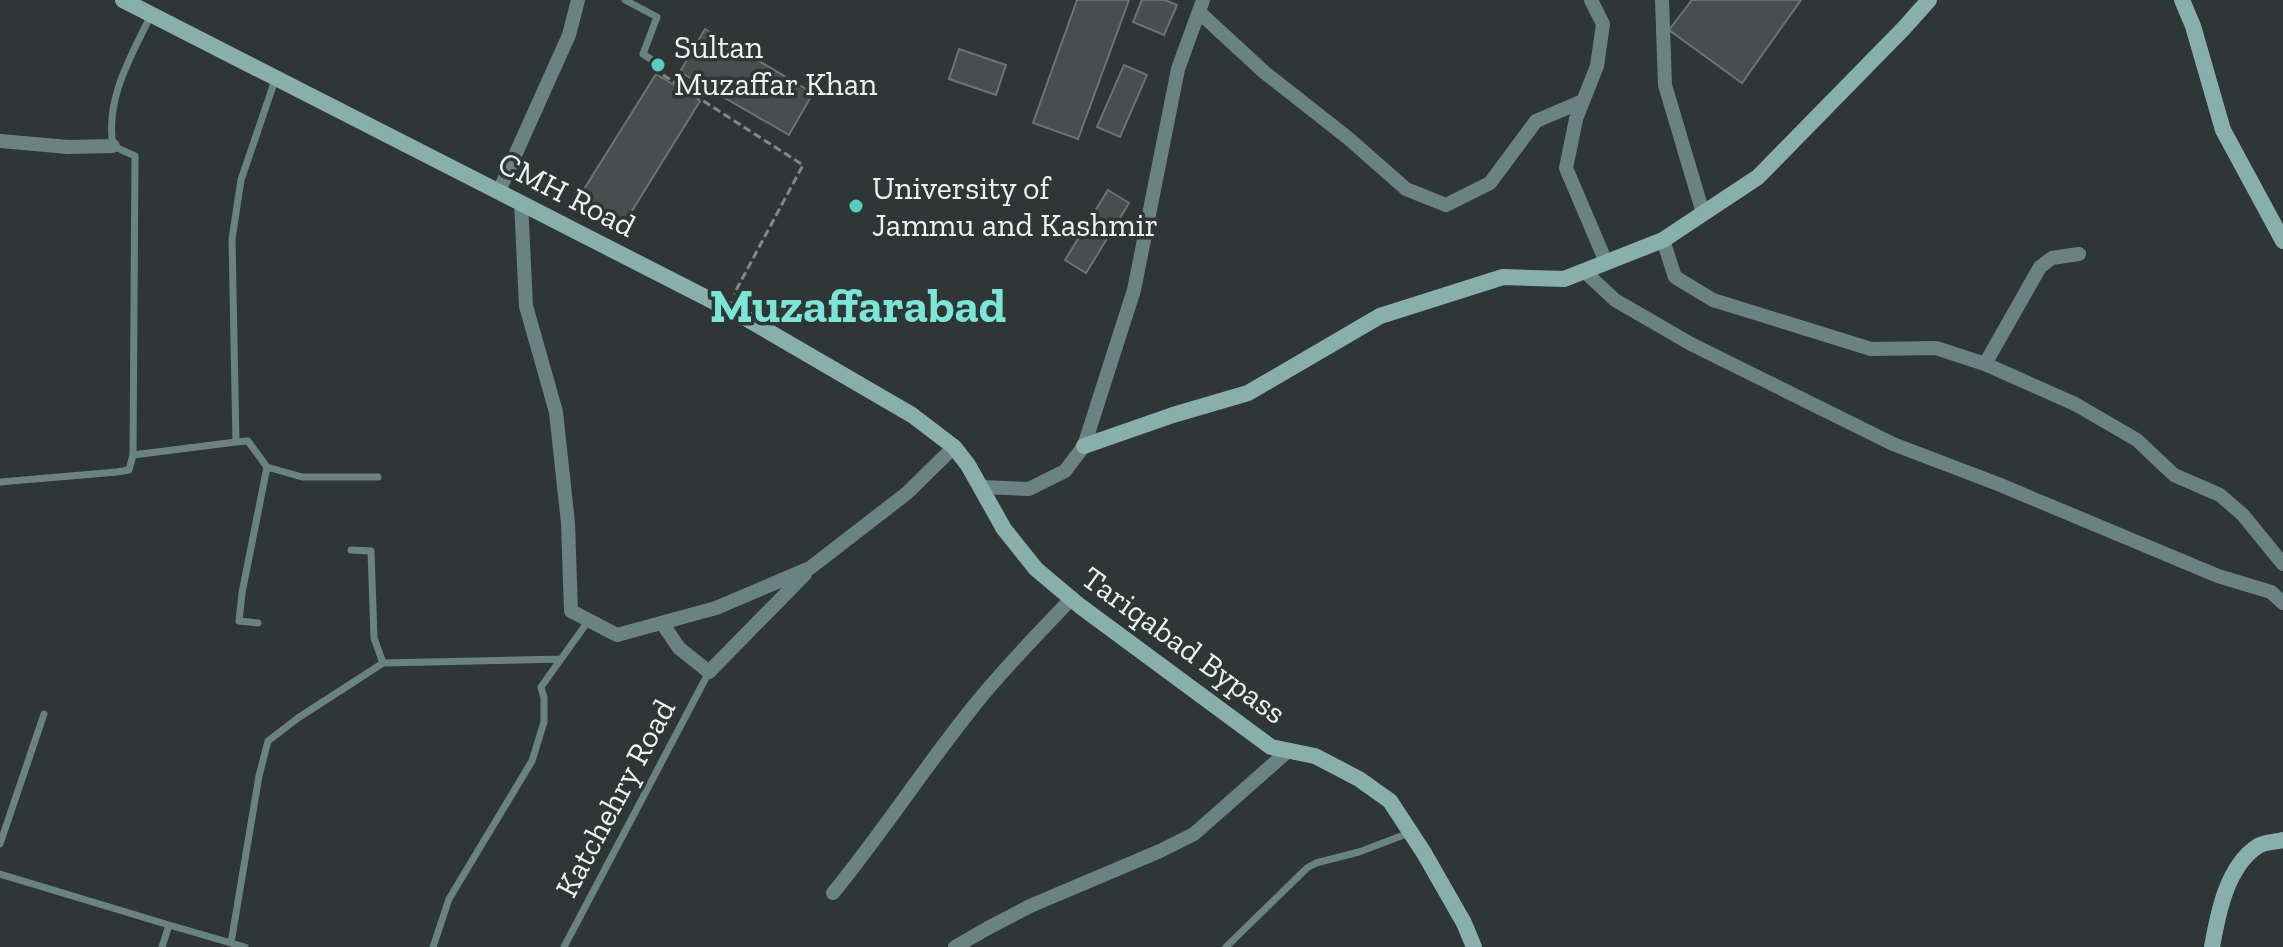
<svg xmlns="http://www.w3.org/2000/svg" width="2283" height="947" viewBox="0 0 2283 947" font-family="'Zilla Slab',serif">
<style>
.building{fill:#474f4e;stroke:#6a7472;stroke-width:2}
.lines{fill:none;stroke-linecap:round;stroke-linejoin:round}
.path{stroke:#818887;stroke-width:3;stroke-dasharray:8 4;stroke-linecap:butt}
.lane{stroke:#6b8380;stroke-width:7}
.street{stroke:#6b8380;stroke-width:14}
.secondary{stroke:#89afaa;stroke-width:16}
.poi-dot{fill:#58cec0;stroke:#2f3736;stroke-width:3}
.labels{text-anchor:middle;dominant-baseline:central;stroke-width:7;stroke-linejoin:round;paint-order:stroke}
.poi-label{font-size:32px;fill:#edf2f1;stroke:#2f3736;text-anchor:start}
.street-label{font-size:32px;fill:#edf2f1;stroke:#2f3736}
.town-label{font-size:48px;font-weight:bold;fill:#7ce5d8;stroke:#2f3736}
</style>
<rect width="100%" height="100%" fill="#2f3736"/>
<path class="building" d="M 1077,0 L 1129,0 L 1078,139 L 1033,123 Z
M 1142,0 L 1165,0 L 1177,5 L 1164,35 L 1133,22 Z
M 1692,0 L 1801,0 L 1742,83 L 1669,30 Z
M 705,29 L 813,93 L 789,135 L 680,72 Z
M 959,49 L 1006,65 L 996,95 L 949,79 Z
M 1124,65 L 1147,75 L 1120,137 L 1097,127 Z
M 656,74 L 700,101 L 625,222 L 581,194 Z
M 1108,190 L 1129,203 L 1086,273 L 1065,260 Z"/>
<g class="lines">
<path class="path" d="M 663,75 L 803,165 L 734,294"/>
<path class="lane" d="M 625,0 L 657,17 L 643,54 L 658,64
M 133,455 L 135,156 L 113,146 C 105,99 131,56 151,15
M 267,467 L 248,441 L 236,442 L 232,239 L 241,180 L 275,80
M 0,482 L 117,472 L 129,470 L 133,455 L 236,442
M 351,550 L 371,551 L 374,638 L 383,663
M 258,623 L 239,621 L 242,593 L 267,467 L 302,477 L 378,477
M 0,844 L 44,714
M 0,874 L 169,925
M 231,943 L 245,947
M 162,947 L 169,925 L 231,943 L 259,776 L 268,741 L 298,718 L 383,663 L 561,659
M 433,947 L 449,899 L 532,761 L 544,722 L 544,698 L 541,687 L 589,620
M 564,947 L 709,672
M 1226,947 L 1307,868 L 1316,863 L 1359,852 L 1409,833"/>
<path class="street" d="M 1591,0 L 1603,24 L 1597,66 L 1576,119 L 1566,168 L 1606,262
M 1662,0 L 1665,85 L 1703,213
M 1199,12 L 1264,72 L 1348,138 L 1406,189 L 1446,205 L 1490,183 L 1536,121 L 1583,101
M 0,141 L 68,147 L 113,146
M 499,191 L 569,35 L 578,0
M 521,202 L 526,306 L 556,412 L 568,523 L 571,611 L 617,635 L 716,608 L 810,568 L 907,493 L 954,447
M 1663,240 L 1675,277 L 1713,300 L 1871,349 L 1936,348 L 1985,364 L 2075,404 L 2137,440 L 2174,475 L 2220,495 L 2243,515 L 2283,564
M 1584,271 L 1615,300 L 1691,344 L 1893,444 L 1998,484 L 2218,576 L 2271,592 L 2283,603
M 1985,364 L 2040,267 L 2052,258 L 2079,254
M 980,487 L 1029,489 L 1065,471 L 1084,446 L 1134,290 L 1178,69 L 1203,0
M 662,623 L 679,648 L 709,672 L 805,574
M 833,893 C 882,833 924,768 973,707 C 1003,669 1038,634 1072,598
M 955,947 L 988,928 L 1030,906 L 1160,851 L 1194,834 L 1288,751"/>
<path class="secondary" d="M 123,0 L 742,316 L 912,415 L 954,447 L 968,465 L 1004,529 L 1036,569 L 1080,606 L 1271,747 L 1315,756 L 1359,779 L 1390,801 L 1424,853 L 1464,923 L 1474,947
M 2182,0 L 2193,26 L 2223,130 L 2283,241
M 1084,446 L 1173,415 L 1248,393 L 1380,316 L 1503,277 L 1564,279 L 1663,240 L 1758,177 L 1904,28 L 1929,0
M 2212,947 C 2218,913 2227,866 2258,846 C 2265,842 2276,842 2283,840"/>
</g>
<g class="poi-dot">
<circle cx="658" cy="65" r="8"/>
<circle cx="856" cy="206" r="8"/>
</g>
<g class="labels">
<g class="poi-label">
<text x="674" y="47">Sultan<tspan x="674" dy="37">Muzaffar Khan</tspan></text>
<text x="872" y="188">University of<tspan x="872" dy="37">Jammu and Kashmir</tspan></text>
</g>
<g class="street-label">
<text transform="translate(567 194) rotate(27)">CMH Road</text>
<text transform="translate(1184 645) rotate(36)">Tariqabad Bypass</text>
<text transform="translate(615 798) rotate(-62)">Katchehry Road</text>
</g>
<g class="town-label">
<text x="858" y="305">Muzaffarabad</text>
</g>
</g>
</svg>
